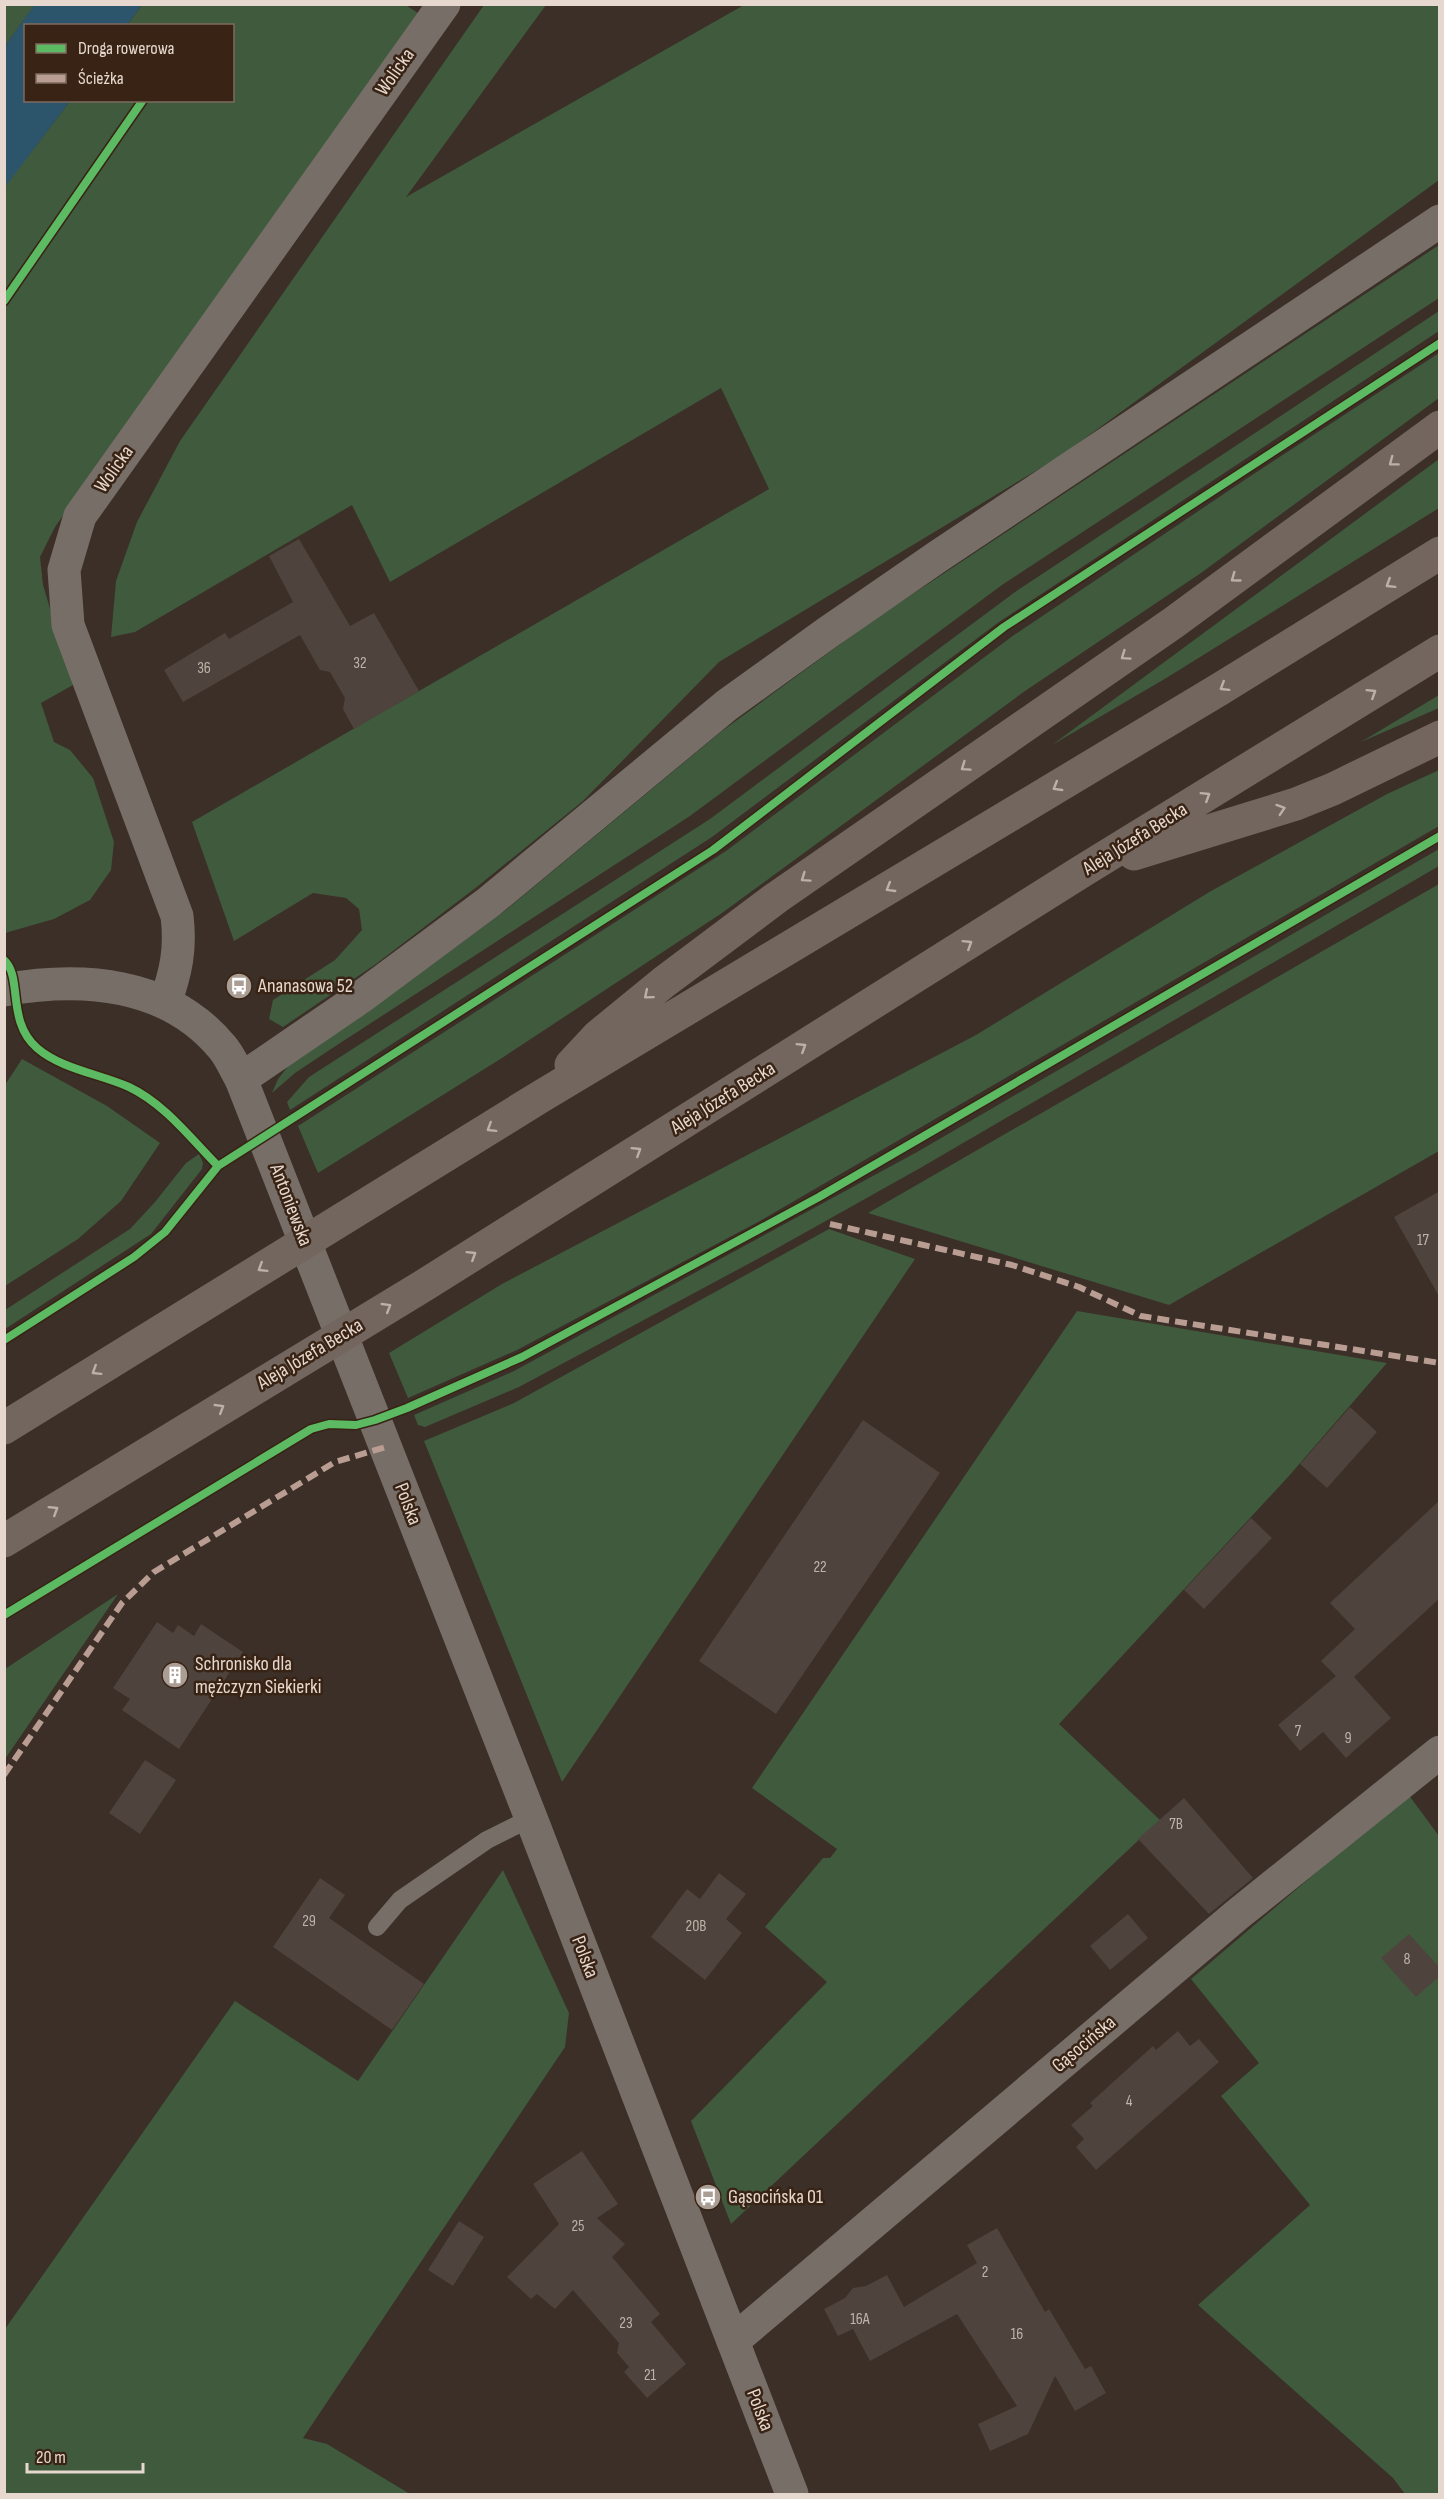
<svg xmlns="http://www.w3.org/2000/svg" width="1444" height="2499" viewBox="0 0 1444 2499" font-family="'Sofia Sans Condensed',sans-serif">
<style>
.green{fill:#3f5a3d}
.water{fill:#2c546b}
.building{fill:#4e443d}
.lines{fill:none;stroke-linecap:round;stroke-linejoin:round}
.service{stroke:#776e68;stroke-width:18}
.minor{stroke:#776e68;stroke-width:33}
.tertiary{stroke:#776e68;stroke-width:33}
.primary{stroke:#72665e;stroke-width:33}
.quiet{stroke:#b99d93;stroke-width:6;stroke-dasharray:12 6;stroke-linecap:butt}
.cycleway-casing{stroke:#382315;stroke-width:11}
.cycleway{stroke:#5cba63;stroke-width:8}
.oneway{stroke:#bdb0a7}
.labels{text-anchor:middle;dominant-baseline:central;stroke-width:5;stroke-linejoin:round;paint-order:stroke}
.number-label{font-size:16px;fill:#c0b3aa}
.street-label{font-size:20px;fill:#e6d8ce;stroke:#382315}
.poi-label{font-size:20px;fill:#e6d8ce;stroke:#382315;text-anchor:start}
</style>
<rect width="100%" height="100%" fill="#3b2f27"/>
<path class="green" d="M 5,4 L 35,5 L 5,46 L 4,5 Z
M 404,4 L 418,13 L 55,527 L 40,557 L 43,585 L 73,685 L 41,703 L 54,742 L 70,750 L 93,778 L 114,842 L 111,870 L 90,900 L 54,919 L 5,933 L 4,187 L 70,101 L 232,100 L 232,26 L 127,25 L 142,5 Z
M 484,5 L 546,5 L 406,197 L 744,5 L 1439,5 L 1439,180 L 1062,455 L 719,662 L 583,801 L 478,886 L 376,964 L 283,1027 L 269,1019 L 273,1000 L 335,960 L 362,930 L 359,909 L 346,898 L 313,893 L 234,941 L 192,822 L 769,489 L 721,388 L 390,582 L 352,505 L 135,632 L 111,637 L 116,581 L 137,522 L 180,441 Z
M 1439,245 L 1439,298 L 1002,585 L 690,816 L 331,1049 L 295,1073 L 272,1093 L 278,1079 L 289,1065 L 396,991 L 506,910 L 722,731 L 869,623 Z
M 1439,311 L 1439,331 L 999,622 L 712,837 L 290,1110 L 287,1102 L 309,1077 L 710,819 L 1015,592 Z
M 1439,353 L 1439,398 L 1201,573 L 1025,691 L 722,913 L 502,1058 L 318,1173 L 298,1126 L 726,851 L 1014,635 L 1246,479 Z
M 1439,459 L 1439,508 L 1168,677 L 1052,745 Z
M 1439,695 L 1439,708 L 1361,742 Z
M 1439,770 L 1439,826 L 758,1222 L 517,1350 L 408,1398 L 389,1353 L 502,1284 L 976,1035 L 1211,891 L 1387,794 Z
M 1439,849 L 1439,866 L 922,1167 L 765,1255 L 519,1387 L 425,1427 L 418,1425 L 414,1415 L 514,1371 L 917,1152 Z
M 1439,884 L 1439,1151 L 1169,1305 L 868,1213 Z
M 22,1059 L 107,1106 L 160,1143 L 121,1201 L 78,1239 L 5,1286 L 5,1085 Z
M 199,1154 L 203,1163 L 202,1169 L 151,1234 L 5,1329 L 5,1310 L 130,1229 L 155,1202 L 186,1163 Z
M 829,1229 L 915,1259 L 562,1782 L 424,1441 L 514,1403 Z
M 1077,1311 L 1387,1363 L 1288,1477 L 1059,1724 L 1160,1820 L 731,2224 L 691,2121 L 827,1982 L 765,1927 L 823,1858 L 830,1858 L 837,1849 L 752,1788 Z
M 118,1594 L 5,1759 L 5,1669 Z
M 1408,1794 L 1439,1836 L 1439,2494 L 1405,2494 L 1393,2478 L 1198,2305 L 1310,2205 L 1221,2096 L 1259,2063 L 1191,1979 Z
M 503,1870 L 569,2013 L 565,2047 L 303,2438 L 327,2444 L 410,2494 L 5,2494 L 5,2329 L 235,2001 L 358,2081 Z"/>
<path class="water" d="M 35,4 L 142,5 L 127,25 L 26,26 L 26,100 L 70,101 L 5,187 L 5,46 Z"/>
<path class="building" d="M 299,539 L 350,626 L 374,613 L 419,691 L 354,729 L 343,709 L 345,698 L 330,672 L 320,670 L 300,635 L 183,702 L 164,670 L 225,633 L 229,639 L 293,602 L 269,556 Z
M 1440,1191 L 1440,1298 L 1394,1217 Z
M 1350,1407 L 1377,1432 L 1327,1488 L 1300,1464 Z
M 863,1420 L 940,1473 L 776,1714 L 699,1661 Z
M 1440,1500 L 1440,1598 L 1354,1677 L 1391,1718 L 1346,1758 L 1323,1732 L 1300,1751 L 1278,1725 L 1336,1676 L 1321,1661 L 1355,1629 L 1330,1603 Z
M 1251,1518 L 1272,1538 L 1204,1609 L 1184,1590 Z
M 157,1622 L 173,1633 L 178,1625 L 194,1636 L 201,1624 L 243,1652 L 179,1749 L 122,1710 L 130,1699 L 113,1688 Z
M 145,1760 L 176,1780 L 140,1834 L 109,1813 Z
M 1184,1798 L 1253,1878 L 1209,1914 L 1138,1839 Z
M 719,1873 L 746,1894 L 726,1919 L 742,1933 L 705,1980 L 651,1937 L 687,1889 L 700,1899 Z
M 320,1878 L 345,1895 L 329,1918 L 424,1984 L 392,2030 L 273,1947 Z
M 1128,1914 L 1148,1938 L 1110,1970 L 1090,1946 Z
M 1409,1934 L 1440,1968 L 1440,1976 L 1416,1997 L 1381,1958 Z
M 1178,2031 L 1190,2046 L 1199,2039 L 1219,2062 L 1096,2170 L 1076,2147 L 1084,2139 L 1071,2125 L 1093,2106 L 1090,2103 L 1153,2046 L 1156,2050 Z
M 582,2151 L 618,2204 L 597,2218 L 625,2244 L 612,2257 L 660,2314 L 651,2322 L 686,2364 L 647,2398 L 624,2372 L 629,2367 L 617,2353 L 619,2343 L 573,2290 L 555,2309 L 537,2294 L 531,2299 L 507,2277 L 559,2224 L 533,2184 Z
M 459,2221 L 484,2237 L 453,2286 L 428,2270 Z
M 997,2228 L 1045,2312 L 1049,2309 L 1085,2369 L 1091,2366 L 1106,2393 L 1075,2411 L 1055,2376 L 1028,2434 L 990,2451 L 978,2424 L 1017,2406 L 957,2314 L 870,2361 L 853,2329 L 838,2336 L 824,2309 L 845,2298 L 853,2288 L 866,2286 L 887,2275 L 904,2307 L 977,2263 L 967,2245 Z"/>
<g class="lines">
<path class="service" d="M 377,1927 L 400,1900 L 487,1840 L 531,1818"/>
<path class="minor" d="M 4,990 C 82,976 168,982 222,1047 C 230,1056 235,1069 241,1079
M 165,1003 C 176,972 181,949 177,916 L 68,625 L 64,570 L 80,516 L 444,4
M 733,2341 L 1238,1914 L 1440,1752"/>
<path class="tertiary" d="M 792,2494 L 531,1818 L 241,1079 L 361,997 L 489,902 L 727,705 L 827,633 L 937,557 L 1440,221"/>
<path class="primary" d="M 1134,854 L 1296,804 L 1333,789 L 1440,737
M 571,1065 L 598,1036 L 664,982 L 776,898 L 1173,623 L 1440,427
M 4,1428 L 540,1097 L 1220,689 L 1440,553
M 4,1541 L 423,1286 L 1084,870 L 1440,651"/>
<path class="quiet" d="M 830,1224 L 1012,1265 L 1079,1287 L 1141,1316 L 1440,1363
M 4,1775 L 122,1603 L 154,1572 L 335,1462 L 386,1447"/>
<defs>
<path id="cycleway" d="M 4,301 L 143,100
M 4,960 C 23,977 6,1021 37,1048 C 61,1069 100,1074 129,1087 C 165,1104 191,1139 218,1166
M 4,1340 L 134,1257 L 165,1232 L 218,1166 L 713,850 L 1004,627 L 1440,343
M 4,1615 L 311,1429 L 329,1424 L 356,1425 L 375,1420 L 407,1408 L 522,1357 L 819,1197 L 1440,836"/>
</defs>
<use href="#cycleway" class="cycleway-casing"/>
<use href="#cycleway" class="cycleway"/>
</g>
<defs><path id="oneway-chevron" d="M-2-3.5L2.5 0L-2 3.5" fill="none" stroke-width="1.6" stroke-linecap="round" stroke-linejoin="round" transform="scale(1.5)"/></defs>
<g class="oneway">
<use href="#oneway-chevron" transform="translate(1393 462) rotate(143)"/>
<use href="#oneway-chevron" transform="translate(1235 578) rotate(144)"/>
<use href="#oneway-chevron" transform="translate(1390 584) rotate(148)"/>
<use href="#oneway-chevron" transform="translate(1125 656) rotate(145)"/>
<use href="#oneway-chevron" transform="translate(1224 687) rotate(148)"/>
<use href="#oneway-chevron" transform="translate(1372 693) rotate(-32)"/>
<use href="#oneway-chevron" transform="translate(965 767) rotate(145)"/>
<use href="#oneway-chevron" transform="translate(1057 787) rotate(149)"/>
<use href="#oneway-chevron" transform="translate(1206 796) rotate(-32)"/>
<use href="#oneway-chevron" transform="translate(1281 809) rotate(-18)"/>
<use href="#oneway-chevron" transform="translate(805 878) rotate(145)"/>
<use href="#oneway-chevron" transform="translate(890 888) rotate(149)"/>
<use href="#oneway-chevron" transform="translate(968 944) rotate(-32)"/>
<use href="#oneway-chevron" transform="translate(648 995) rotate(140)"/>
<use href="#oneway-chevron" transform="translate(802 1047) rotate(-32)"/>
<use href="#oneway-chevron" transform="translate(491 1128) rotate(148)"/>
<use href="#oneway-chevron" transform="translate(637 1151) rotate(-32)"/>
<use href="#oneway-chevron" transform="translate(472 1255) rotate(-32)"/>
<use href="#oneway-chevron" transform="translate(262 1268) rotate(148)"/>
<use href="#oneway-chevron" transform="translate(387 1307) rotate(-31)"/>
<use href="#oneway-chevron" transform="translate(96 1371) rotate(148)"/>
<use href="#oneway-chevron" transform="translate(220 1408) rotate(-31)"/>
<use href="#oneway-chevron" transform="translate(54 1510) rotate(-32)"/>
</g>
<defs>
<symbol id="bus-disc" viewBox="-11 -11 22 22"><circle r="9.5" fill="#aa9d94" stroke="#382315"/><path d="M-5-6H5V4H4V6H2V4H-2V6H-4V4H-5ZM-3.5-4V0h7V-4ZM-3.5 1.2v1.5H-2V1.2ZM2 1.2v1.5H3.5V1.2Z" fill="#fff"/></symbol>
<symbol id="building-disc" viewBox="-11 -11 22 22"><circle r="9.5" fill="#aa9d94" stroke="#382315"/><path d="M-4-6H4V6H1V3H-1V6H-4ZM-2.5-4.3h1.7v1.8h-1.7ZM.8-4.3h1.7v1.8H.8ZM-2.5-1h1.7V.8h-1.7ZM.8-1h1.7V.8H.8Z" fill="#fff"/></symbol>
</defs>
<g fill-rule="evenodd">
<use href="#bus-disc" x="224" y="971" width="30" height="30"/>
<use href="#building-disc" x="160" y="1660" width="30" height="30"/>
<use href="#bus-disc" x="693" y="2182" width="30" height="30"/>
</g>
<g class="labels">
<g class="number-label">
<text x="360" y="663">32</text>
<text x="204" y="668">36</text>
<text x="1423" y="1240">17</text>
<text x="820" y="1567">22</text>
<text x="1298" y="1731">7</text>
<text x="1348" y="1738">9</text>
<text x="1176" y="1824">7B</text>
<text x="309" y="1921">29</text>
<text x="696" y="1926">20B</text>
<text x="1407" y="1959">8</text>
<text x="1129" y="2101">4</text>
<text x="578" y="2226">25</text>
<text x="985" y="2272">2</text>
<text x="860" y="2319">16A</text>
<text x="626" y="2323">23</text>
<text x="1017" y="2334">16</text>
<text x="650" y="2375">21</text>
</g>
<g class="street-label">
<text transform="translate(395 72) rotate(-55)">Wolicka</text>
<text transform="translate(114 469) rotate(-55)">Wolicka</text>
<text transform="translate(1135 839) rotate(-32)">Aleja Józefa Becka</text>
<text transform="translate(723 1098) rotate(-32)">Aleja Józefa Becka</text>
<text transform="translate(291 1205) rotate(69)">Antoniewska</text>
<text transform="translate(310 1354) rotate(-31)">Aleja Józefa Becka</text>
<text transform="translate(408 1504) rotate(69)">Polska</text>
<text transform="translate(585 1957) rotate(69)">Polska</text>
<text transform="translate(1084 2044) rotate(-40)">Gąsocińska</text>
<text transform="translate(760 2410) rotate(69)">Polska</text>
</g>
<g class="poi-label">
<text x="258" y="986">Ananasowa 52</text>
<text x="195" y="1664">Schronisko dla<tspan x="195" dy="23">mężczyzn Siekierki</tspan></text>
<text x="728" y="2197">Gąsocińska 01</text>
</g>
</g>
<rect width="1444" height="2499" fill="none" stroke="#e6d8ce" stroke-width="12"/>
<rect x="24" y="24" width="210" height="78" fill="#382315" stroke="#7e6b5f" stroke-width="1.5"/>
<rect x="36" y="44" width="30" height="9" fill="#5cba63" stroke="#7e6b5f" stroke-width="1.5"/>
<text x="78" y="54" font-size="18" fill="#e6d8ce">Droga rowerowa</text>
<rect x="36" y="74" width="30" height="9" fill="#b99d93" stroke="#7e6b5f" stroke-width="1.5"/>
<text x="78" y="84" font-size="18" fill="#e6d8ce">Ścieżka</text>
<path d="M27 2463v9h116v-9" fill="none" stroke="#e6d8ce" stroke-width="3"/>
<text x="36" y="2463" font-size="18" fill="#e6d8ce" stroke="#382315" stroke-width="4.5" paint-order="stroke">20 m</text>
</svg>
